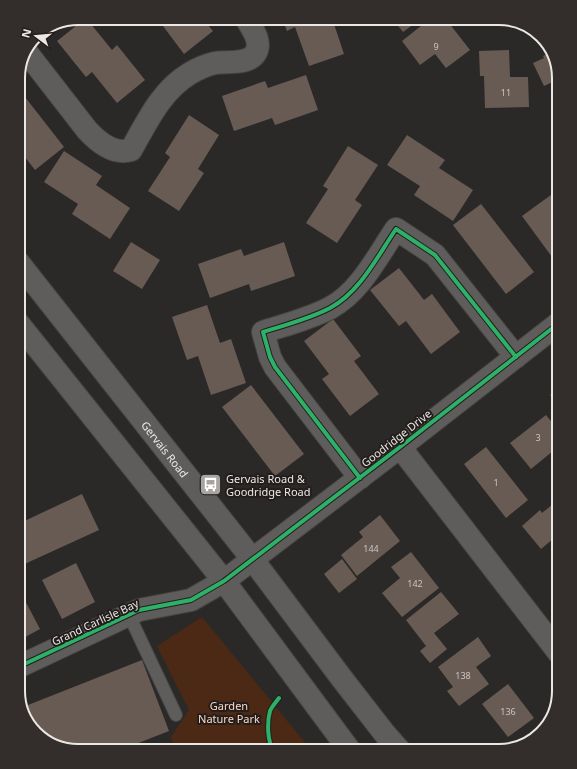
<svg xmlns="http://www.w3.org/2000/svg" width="577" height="769" viewBox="0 0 577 769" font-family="'Noto Sans',sans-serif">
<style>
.green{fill:#4c2915}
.building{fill:#685b54}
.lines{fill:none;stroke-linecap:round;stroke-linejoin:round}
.service-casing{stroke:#474543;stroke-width:14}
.minor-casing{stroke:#474543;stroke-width:24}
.secondary-casing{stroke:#474543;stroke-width:24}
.service{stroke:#5f5d5c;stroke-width:12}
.minor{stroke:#5f5d5c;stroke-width:22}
.secondary{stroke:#5f5d5c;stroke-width:22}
.cycleway-casing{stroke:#231e1c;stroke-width:6}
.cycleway{stroke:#2db169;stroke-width:4}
.labels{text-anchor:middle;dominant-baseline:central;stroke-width:4;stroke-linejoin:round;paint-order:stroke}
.number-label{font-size:9px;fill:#cac4c1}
.street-label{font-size:11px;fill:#eae7e5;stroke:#231e1c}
.poi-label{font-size:11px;fill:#eae7e5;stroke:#231e1c;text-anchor:start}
.park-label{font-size:11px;fill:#fad5c3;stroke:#231e1c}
.rim{fill:none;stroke:#eae7e5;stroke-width:2}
</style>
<rect width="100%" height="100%" fill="#2b2927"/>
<path class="green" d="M 202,617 L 312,751 L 175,751 L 171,737 L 189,710 L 157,646 Z"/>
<path class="building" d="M 86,18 L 112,50 L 117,45 L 145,80 L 117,103 L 92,72 L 86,77 L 57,41 Z
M 157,18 L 202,18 L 213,31 L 184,54 Z
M 282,18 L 332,18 L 344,54 L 309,66 L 295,27 L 287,31 Z
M 392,18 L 422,18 L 403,32 Z
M 431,18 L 445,18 L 470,50 L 446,68 L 435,54 L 420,65 L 402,41 Z
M 509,50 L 510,77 L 528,77 L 529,107 L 485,108 L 484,76 L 480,76 L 479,51 Z
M 551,52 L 559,79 L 544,86 L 533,63 L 544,58 L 543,56 Z
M 306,75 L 318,110 L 275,125 L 272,118 L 234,131 L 222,96 L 265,81 L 268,88 Z
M 18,88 L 64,147 L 35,170 L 18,148 Z
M 189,115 L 219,135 L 198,169 L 204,173 L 179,211 L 148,191 L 170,157 L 165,153 Z
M 407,135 L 445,160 L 439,168 L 473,190 L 453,221 L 414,195 L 420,186 L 387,165 Z
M 348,146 L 378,165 L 355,200 L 362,205 L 337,243 L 306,223 L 328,189 L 323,186 Z
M 64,151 L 102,176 L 96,185 L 130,208 L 110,239 L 72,214 L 78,204 L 44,182 Z
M 555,192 L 559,197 L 559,226 L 557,228 L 559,230 L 559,252 L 552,257 L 522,216 Z
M 481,204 L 534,272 L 506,294 L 453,225 Z
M 131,242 L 160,260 L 142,289 L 113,271 Z
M 284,242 L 295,276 L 251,291 L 249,284 L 210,298 L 198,264 L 241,249 L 244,256 Z
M 399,268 L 424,300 L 432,294 L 460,332 L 431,354 L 406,321 L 399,326 L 370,290 Z
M 207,305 L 220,343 L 231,339 L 246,383 L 211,395 L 198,356 L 187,360 L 172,317 Z
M 333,319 L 361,356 L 354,361 L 379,394 L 350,416 L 322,379 L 329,374 L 304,341 Z
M 251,385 L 304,454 L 275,476 L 222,407 Z
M 559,388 L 559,407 L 550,395 Z
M 546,415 L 559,431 L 559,446 L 531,469 L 510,443 Z
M 18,428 L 22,438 L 23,448 L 18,450 Z
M 486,447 L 528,500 L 506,518 L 464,464 Z
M 82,494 L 99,530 L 18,567 L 18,524 Z
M 559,499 L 559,534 L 541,549 L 522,526 L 540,510 L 542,513 Z
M 380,515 L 400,541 L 357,576 L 341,555 L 363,537 L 359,532 Z
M 411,552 L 439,588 L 402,617 L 382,593 L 400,578 L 391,567 Z
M 342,559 L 357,579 L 339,593 L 324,574 Z
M 76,563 L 95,602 L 62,619 L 42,580 Z
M 20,591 L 40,629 L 18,641 L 18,592 Z
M 441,592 L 459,614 L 434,633 L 447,649 L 430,663 L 420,651 L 426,646 L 406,620 Z
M 478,637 L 491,656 L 476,667 L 489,684 L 459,706 L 447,691 L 453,687 L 438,667 Z
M 142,660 L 169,731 L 118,751 L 74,751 L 48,743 L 28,724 L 23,707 Z
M 508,684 L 534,718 L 508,737 L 482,704 Z"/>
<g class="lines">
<defs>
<path id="service" d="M 129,615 L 176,715"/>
<path id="minor" d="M 28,54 L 87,130 C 98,142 114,155 131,150 C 147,122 161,91 189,74 C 197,69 206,65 215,63 C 227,61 247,65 255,54 C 263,42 252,29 246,18
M 400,447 L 559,653
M 360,478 L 275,367 L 270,357 L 263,332 C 285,325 309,319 330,308 C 360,292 377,257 396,229 L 435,255 L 516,357
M 18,667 L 139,610 L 191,600 L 224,581 L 400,447 L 559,323"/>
<g id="secondary">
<path id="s1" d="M 18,262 L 253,560 L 343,680 L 385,734 L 400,751"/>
<path d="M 18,323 L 224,581 L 350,751"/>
</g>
</defs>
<use href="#service" class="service-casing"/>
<use href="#minor" class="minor-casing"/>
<use href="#secondary" class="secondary-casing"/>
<use href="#service" class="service"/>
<use href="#minor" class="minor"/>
<use href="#secondary" class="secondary"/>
<defs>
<path id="cycleway" d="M 360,478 L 275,367 L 270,357 L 263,332 C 285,325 309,319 330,308 C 360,292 377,257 396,229 L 435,255 L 516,357
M 18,667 L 139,610 L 191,600 L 224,581 L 400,447 L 559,323
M 274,751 C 267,742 267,722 270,711 C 272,706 276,702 279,698"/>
</defs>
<use href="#cycleway" class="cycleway-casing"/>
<use href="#cycleway" class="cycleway"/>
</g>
<defs>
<symbol id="bus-square" viewBox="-11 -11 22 22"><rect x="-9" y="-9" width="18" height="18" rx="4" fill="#a7a4a2" stroke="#231e1c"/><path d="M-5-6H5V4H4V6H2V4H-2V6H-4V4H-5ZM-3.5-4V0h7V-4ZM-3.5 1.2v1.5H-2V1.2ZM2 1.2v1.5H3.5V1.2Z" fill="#fff"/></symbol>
</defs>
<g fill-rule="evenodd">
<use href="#bus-square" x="198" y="472" width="25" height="25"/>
</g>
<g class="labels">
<g class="number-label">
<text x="436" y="46">9</text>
<text x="506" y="92">11</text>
<text x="538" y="437">3</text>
<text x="496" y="482">1</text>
<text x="371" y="548">144</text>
<text x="415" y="583">142</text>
<text x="463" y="675">138</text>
<text x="508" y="711">136</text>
</g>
<g class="street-label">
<text transform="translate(396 438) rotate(-38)">Goodridge Drive</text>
<text stroke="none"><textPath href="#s1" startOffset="238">Gervais Road</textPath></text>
<text transform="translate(95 622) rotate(-25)">Grand Carlisle Bay</text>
</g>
<g class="poi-label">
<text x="226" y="478">Gervais Road &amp;<tspan x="226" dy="13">Goodridge Road</tspan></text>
</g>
<g class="park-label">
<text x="229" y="705">Garden<tspan x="229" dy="13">Nature Park</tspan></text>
</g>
</g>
<path d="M0 0H577V769H0ZM78 25H499A53 53 0 0 1 552 78V691A53 53 0 0 1 499 744H78A53 53 0 0 1 25 691V78A53 53 0 0 1 78 25Z" fill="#332e2c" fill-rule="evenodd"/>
<path class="rim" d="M78 25H499A53 53 0 0 1 552 78V691A53 53 0 0 1 499 744H78A53 53 0 0 1 25 691V78A53 53 0 0 1 78 25Z"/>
<g transform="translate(36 36) rotate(286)" stroke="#231e1c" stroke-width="3" paint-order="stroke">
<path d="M0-3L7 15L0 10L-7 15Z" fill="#eae7e5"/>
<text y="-6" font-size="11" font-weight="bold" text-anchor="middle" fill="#eae7e5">N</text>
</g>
</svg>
